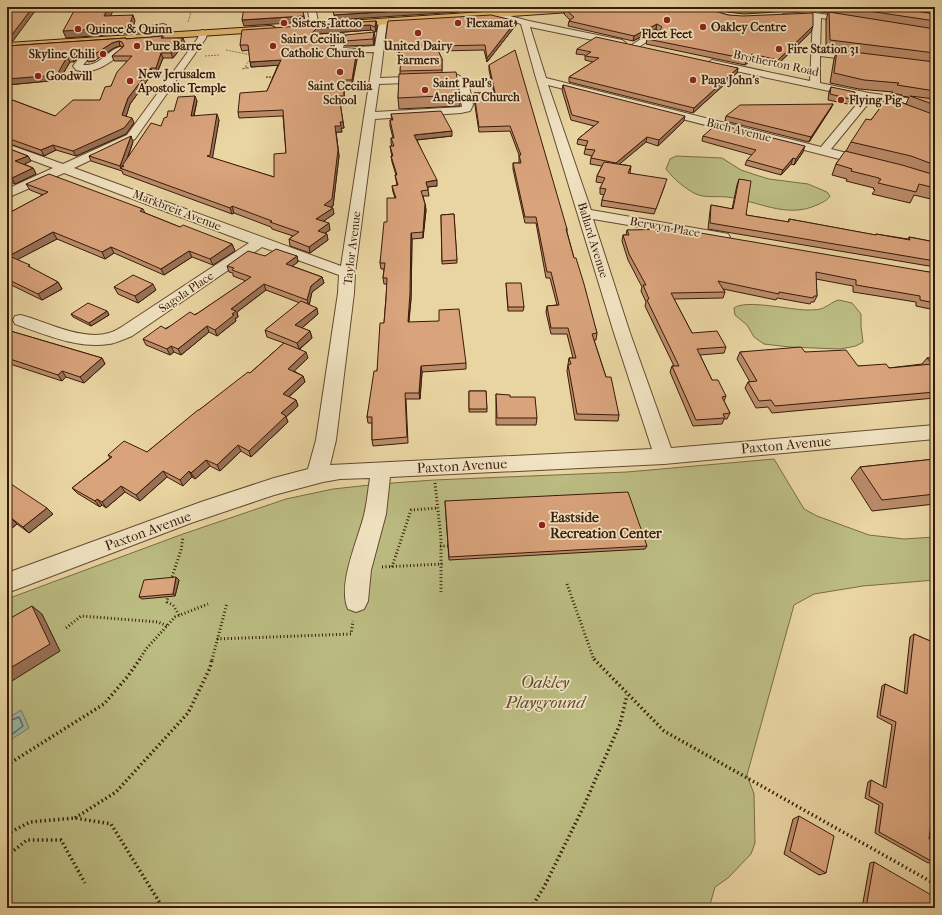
<svg xmlns="http://www.w3.org/2000/svg" width="942" height="915" viewBox="0 0 942 915" font-family="'IM FELL French Canon',serif">
<style>
.green{fill:#bbbc82;stroke:#7a6b46}
.water{fill:#97b8a8;stroke:#717969}
.lines{fill:none;stroke-linecap:round;stroke-linejoin:round}
.shore{stroke:#686959;stroke-width:1.5}
.minor-casing{stroke:#654930;stroke-width:2}
.major-casing{stroke:#391a0a;stroke-width:2}
.path-far3{stroke:#391a0a;stroke-width:1;stroke-dasharray:0.5 1;stroke-linecap:butt}
.path-far2{stroke:#391a0a;stroke-width:1.5;stroke-dasharray:0.5 1;stroke-linecap:butt}
.path-far1{stroke:#391a0a;stroke-width:3;stroke-dasharray:1 2.5;stroke-linecap:butt}
.path{stroke:#391a0a;stroke-width:3.5;stroke-dasharray:1.5 3;stroke-linecap:butt}
.minor{fill:#f1e4c3;fill-rule:evenodd}
.major{fill:#e4ba71;fill-rule:evenodd}
.wall{fill:#bb8c6a;stroke:#391a0a;fill-rule:evenodd}
.shaded-wall{fill:#987256;stroke:#391a0a}
.building{fill:#d9a37b;stroke:#391a0a}
.poi-dot{fill:#8f2418;stroke:#f1e4c3;stroke-width:1.5}
.labels{text-anchor:middle;dominant-baseline:central;stroke-width:3.5;stroke-linejoin:round;paint-order:stroke}
.far-poi-label{font-size:12px;font-weight:bold;fill:#391a0a;stroke:#f1e4c3;text-anchor:start}
.far-street-label{font-size:12px;fill:#391a0a;stroke:#f1e4c3}
.street-label{font-size:14px;fill:#391a0a;stroke:#f1e4c3}
.poi-label{font-size:14px;font-weight:bold;fill:#391a0a;stroke:#f1e4c3;text-anchor:start}
.near-park-label{font-size:17px;font-style:italic;fill:#604b2e;stroke:#f1e4c3}
</style>
<rect width="100%" height="100%" fill="#e9d5a2"/>
<filter id="stains"><feTurbulence type="fractalNoise" baseFrequency=".005" numOctaves="4"/><feColorMatrix values="0 0 0 0 .2 0 0 0 0 .09 0 0 0 0 .02 0 0 0 .5 -.17"/></filter>
<radialGradient id="worn" r=".72"><stop offset=".6" stop-color="#630" stop-opacity="0"/><stop offset="1" stop-color="#630" stop-opacity=".3"/></radialGradient>
<path class="green" d="M 676,156 L 722,158 L 741,170 L 759,176 L 769,179 L 808,184 L 827,192 L 830,196 C 827,201 823,202 817,205 C 786,219 759,201 727,197 C 717,196 705,198 696,194 C 685,189 673,178 666,169 L 670,159 Z
M 839,300 L 852,303 L 861,314 L 861,326 L 863,342 L 856,346 L 840,349 L 789,347 L 764,344 L 754,337 L 747,325 L 735,315 L 734,308 C 745,299 791,310 807,310 C 812,310 821,310 825,307 C 830,305 833,301 839,300 Z
M 774,459 L 804,509 L 817,516 L 869,535 L 904,539 L 935,537 L 935,580 L 863,586 L 814,594 L 794,605 L 747,775 L 754,794 L 755,843 L 751,854 L 728,878 L 715,887 L 709,908 L 7,908 L 7,599 L 183,534 L 286,499 L 333,489 L 379,484 L 434,480 L 627,472 Z"/>
<path class="water" d="M 21,710 L 29,728 L 7,742 L 7,719 Z"/>
<g class="lines">
<path class="shore" d="M 7,722 L 19,717 L 23,726 L 7,738"/>
<defs>
<path id="minor" d="M 307,7 L 315,7 L 319,26 L 318,28 L 315,29 L 311,26 Z
M 480,7 L 489,7 L 510,16 L 529,21 L 622,40 L 626,43 L 622,46 L 530,27 L 546,78 L 821,147 L 862,98 L 712,66 L 707,63 L 712,60 L 810,81 L 813,17 L 786,18 L 783,18 L 783,14 L 808,12 L 856,19 L 857,21 L 853,23 L 821,18 L 820,51 L 863,55 L 868,58 L 863,61 L 820,56 L 820,83 L 869,93 L 935,102 L 935,108 L 872,99 L 831,149 L 871,159 L 873,162 L 871,165 L 867,166 L 548,85 L 591,210 L 723,233 L 728,234 L 730,237 L 728,240 L 723,241 L 593,219 L 630,333 L 671,448 L 935,425 L 935,439 L 664,464 L 390,477 L 386,514 L 371,570 L 368,601 L 364,609 L 356,612 L 348,609 C 337,585 358,540 364,515 C 367,503 368,490 370,478 L 340,479 L 323,482 L 274,495 L 191,523 L 7,593 L 7,573 L 201,502 L 274,478 L 308,469 L 316,440 L 338,293 L 339,275 L 262,247 L 132,336 C 124,339 117,343 109,344 C 77,349 44,334 15,324 L 13,320 L 15,316 L 21,315 C 47,322 82,341 109,333 C 113,332 116,330 120,328 L 249,243 L 64,173 L 7,198 L 7,189 L 53,168 L 7,151 L 7,144 L 63,164 L 127,135 L 198,38 L 200,31 L 203,30 L 207,33 L 206,38 L 135,139 L 74,168 L 341,266 L 374,52 L 335,53 L 333,51 L 338,36 L 342,33 L 346,36 L 343,48 L 375,46 L 379,22 L 380,20 L 386,20 L 387,22 L 380,78 L 458,75 L 468,81 L 473,105 L 470,111 L 461,113 L 375,119 L 355,273 L 354,293 L 336,440 L 330,465 L 652,449 L 614,333 L 536,78 L 521,24 L 490,14 ZM 456,81 L 458,82 L 462,107 L 375,112 L 379,84 Z
M 163,24 L 166,25 L 167,27 L 166,29 L 141,34 L 137,31 L 141,28 Z
M 655,30 L 659,33 L 658,35 L 637,48 L 634,49 L 630,46 Z
M 120,47 L 123,48 L 125,50 L 123,52 C 110,63 95,75 76,70 L 73,66 L 80,57 L 83,56 L 88,59 L 83,65 C 101,66 106,51 120,47 Z"/>
<path id="major" d="M 560,7 L 603,7 L 599,10 L 347,27 L 342,24 L 347,21 Z
M 271,26 L 274,27 L 276,29 L 274,31 L 7,49 L 7,43 Z"/>
</defs>
<use href="#minor" class="minor-casing"/>
<use href="#major" class="major-casing"/>
<path class="path-far3" d="M 188,22 L 191,12 L 189,9
M 226,50 L 251,55
M 205,56 L 219,55
M 246,67 L 246,64 L 252,58
M 246,67 L 249,68 L 242,69 Z
M 266,77 L 273,78"/>
<path class="path-far2" d="M 266,77 L 273,77 L 272,80"/>
<path class="path-far1" d="M 435,483 L 441,538 L 441,592
M 440,546 L 448,546
M 382,567 L 443,564
M 392,567 L 411,510 L 438,508
M 171,580 L 181,550 L 183,537
M 567,584 L 594,660
M 168,595 L 167,602 L 173,605 L 179,615
M 66,628 L 81,616 L 158,622 L 167,626
M 217,639 L 351,634 L 353,621
M 139,660 L 146,649 L 175,617 L 208,604
M 212,660 L 227,603"/>
<path class="path" d="M 594,659 L 664,731 L 935,884
M 7,765 L 104,704 L 128,676 L 140,659
M 75,818 L 116,792 L 188,713 L 210,668 L 212,659
M 7,834 L 30,822 L 75,818 L 111,824 L 163,908
M 7,843 L 11,853
M 7,856 L 27,840 L 61,840 L 85,883
M 531,908 L 544,887 L 582,810 L 620,724 L 627,695"/>
<use href="#minor" class="minor"/>
<use href="#major" class="major"/>
</g>
<path class="wall" d="M 148,7 L 226,7 L 149,11 Z
M 719,7 L 832,7 L 830,12 L 835,13 L 838,7 L 889,7 L 935,14 L 935,200 L 914,195 L 910,203 L 872,194 L 875,190 L 873,189 L 874,188 L 846,181 L 847,179 L 832,175 L 836,164 L 846,151 L 851,142 L 871,120 L 893,92 L 859,89 L 830,83 L 834,59 L 837,50 L 826,49 L 826,20 L 828,13 L 808,10 L 744,14 L 727,12 L 719,8 ZM 901,96 L 909,97 L 906,104 L 900,102 L 899,100 Z
M 565,9 L 715,11 L 728,15 L 811,32 L 776,66 L 751,60 L 745,65 L 646,44 L 647,39 L 659,31 L 656,29 L 633,41 L 568,26 L 569,21 L 570,20 L 564,14 Z
M 376,21 L 377,26 L 376,32 L 371,30 L 318,34 L 315,36 L 317,37 L 335,41 L 333,48 L 336,50 L 357,49 L 358,54 L 352,85 L 344,85 L 344,102 L 340,102 L 344,128 L 341,128 L 342,132 L 336,132 L 339,156 L 333,206 L 331,207 L 334,214 L 324,221 L 330,230 L 325,233 L 328,240 L 310,253 L 290,246 L 289,239 L 293,236 L 272,229 L 271,227 L 234,213 L 232,214 L 123,174 L 122,171 L 91,161 L 89,156 L 133,142 L 128,157 L 161,126 L 167,117 L 174,111 L 197,101 L 194,116 L 219,120 L 212,158 L 274,177 L 286,153 L 283,116 L 239,118 L 238,112 L 267,91 L 278,65 L 251,67 L 249,50 L 242,51 L 240,45 Z
M 516,21 L 516,25 L 487,62 L 484,50 L 438,51 L 442,59 L 442,73 L 460,95 L 460,106 L 399,109 L 398,98 L 401,61 L 397,48 L 391,48 L 390,46 L 385,46 L 385,42 Z
M 163,36 L 163,38 L 185,43 L 173,58 L 163,58 L 157,73 L 152,74 L 130,104 L 126,116 L 134,123 L 126,134 L 76,156 L 56,150 L 44,156 L 7,143 L 7,98 L 55,116 L 100,100 L 111,86 L 127,61 L 114,61 L 112,56 L 123,47 L 120,46 L 114,48 L 94,61 L 88,62 L 86,56 L 83,55 L 79,56 L 74,62 L 70,62 L 59,80 L 7,85 L 7,46 L 126,38 L 126,39 Z
M 375,37 L 374,45 L 345,46 L 344,41 Z
M 577,49 L 738,68 L 737,73 L 693,113 L 569,82 L 569,77 L 593,62 L 585,60 L 585,55 L 576,54 Z
M 489,65 L 567,229 L 567,232 L 574,258 L 597,333 L 596,340 L 594,340 L 606,377 L 619,415 L 618,421 L 575,420 L 567,371 L 569,358 L 573,358 L 567,334 L 551,334 L 546,312 L 547,306 L 557,305 L 550,278 L 546,278 L 536,223 L 525,223 L 513,169 L 513,163 L 519,163 L 519,155 L 510,131 L 479,132 L 474,99 L 474,93 L 494,93 L 489,70 Z
M 563,85 L 684,121 L 658,146 L 646,142 L 619,164 L 631,166 L 630,173 L 665,185 L 654,214 L 601,206 L 602,200 L 604,195 L 600,194 L 600,188 L 603,183 L 596,182 L 597,176 L 602,166 L 590,164 L 591,158 L 592,156 L 584,154 L 586,146 L 577,144 L 578,139 L 594,126 L 571,120 L 562,90 Z
M 831,87 L 853,98 L 848,104 L 828,100 L 829,92 Z
M 833,104 L 831,108 L 809,142 L 725,121 L 726,116 Z
M 391,114 L 452,136 L 417,140 L 437,186 L 428,187 L 428,190 L 429,196 L 423,196 L 425,204 L 426,210 L 423,238 L 412,239 L 411,299 L 409,322 L 466,363 L 466,369 L 422,372 L 420,399 L 406,399 L 408,443 L 373,446 L 372,440 L 372,423 L 368,423 L 367,417 L 377,371 L 384,323 L 387,284 L 384,284 L 383,278 L 384,269 L 381,269 L 380,263 L 387,222 L 395,198 L 393,192 L 392,186 L 397,185 L 395,175 L 396,175 L 392,162 L 391,156 L 392,156 L 391,152 L 390,146 L 392,146 L 391,143 L 391,138 L 393,138 L 390,126 L 390,120 L 392,120 Z
M 703,136 L 803,152 L 794,165 L 791,164 L 781,175 L 745,165 L 747,160 L 752,155 L 702,141 Z
M 7,148 L 28,156 L 31,161 L 24,164 L 33,168 L 36,174 L 15,184 L 9,181 L 7,182 Z
M 739,179 L 746,215 L 788,222 L 789,219 L 875,235 L 876,234 L 908,239 L 909,237 L 935,242 L 935,267 L 708,229 L 710,211 L 711,205 L 732,209 L 737,185 Z
M 26,184 L 143,209 L 145,213 L 180,227 L 232,244 L 235,251 L 213,265 L 192,257 L 164,275 L 114,253 L 105,259 L 57,239 L 17,259 L 33,269 L 58,282 L 62,289 L 42,300 L 7,283 L 7,214 L 43,195 L 30,190 Z
M 454,214 L 457,263 L 442,264 L 441,215 Z
M 627,230 L 935,273 L 935,310 L 916,306 L 916,302 L 853,292 L 853,286 L 816,279 L 817,296 L 814,302 L 811,302 L 810,304 L 777,298 L 776,300 L 723,289 L 725,292 L 723,298 L 674,299 L 692,333 L 726,347 L 724,353 L 700,355 L 712,380 L 726,396 L 724,401 L 730,413 L 727,419 L 724,419 L 722,424 L 693,426 L 670,372 L 672,366 L 674,366 L 645,306 L 646,302 L 641,291 L 642,287 L 628,260 L 622,241 L 623,235 L 626,235 Z
M 265,256 L 297,256 L 298,262 L 292,266 L 322,277 L 324,283 L 312,292 L 309,304 L 318,314 L 302,328 L 310,331 L 312,338 L 300,349 L 308,358 L 294,371 L 303,376 L 305,382 L 289,397 L 296,400 L 298,406 L 286,417 L 288,422 L 251,457 L 241,451 L 220,471 L 210,466 L 195,479 L 192,477 L 183,486 L 167,477 L 140,501 L 125,492 L 106,508 L 102,505 L 100,507 L 77,493 L 72,488 L 110,458 L 108,455 L 147,452 L 199,410 L 250,373 L 284,343 L 267,337 L 265,330 L 300,303 L 266,290 L 237,312 L 238,317 L 235,319 L 236,321 L 217,336 L 209,332 L 181,355 L 174,352 L 170,355 L 146,345 L 143,339 L 198,313 L 246,281 L 233,276 L 233,273 L 229,272 L 227,266 Z
M 506,283 L 524,307 L 523,311 L 508,311 Z
M 114,287 L 156,290 L 138,303 L 118,294 Z
M 107,311 L 109,315 L 91,326 L 73,317 L 71,314 Z
M 7,330 L 102,358 L 105,364 L 84,383 L 66,377 L 62,381 L 7,363 Z
M 740,352 L 805,352 L 858,366 L 889,368 L 922,364 L 927,358 L 935,358 L 935,398 L 772,413 L 768,407 L 756,408 L 745,388 L 748,382 L 750,382 L 737,359 Z
M 469,391 L 486,391 L 487,412 L 469,412 Z
M 496,394 L 510,397 L 537,418 L 536,425 L 496,425 Z
M 935,459 L 935,504 L 872,511 L 851,478 L 860,467 Z
M 7,487 L 53,514 L 29,533 L 17,524 L 7,532 Z
M 445,501 L 647,546 L 645,549 L 449,560 Z
M 179,580 L 175,596 L 142,599 L 139,597 Z
M 914,634 L 935,643 L 935,803 L 934,803 L 929,839 L 933,862 L 928,863 L 875,833 L 879,805 L 865,798 L 868,782 L 871,780 L 883,787 L 892,725 L 877,717 L 882,686 L 885,684 L 904,693 L 910,637 Z
M 799,816 L 826,873 L 819,875 L 784,854 L 793,819 Z
M 874,862 L 932,908 L 862,908 L 870,863 Z"/>
<path class="shaded-wall" d="M 33,7 L 38,7 L 13,41 L 7,42 L 7,37 Z
M 109,7 L 115,7 L 107,23 L 104,16 Z
M 459,7 L 459,12 L 335,20 L 334,15 Z
M 133,15 L 135,21 L 131,33 L 66,38 L 63,31 Z
M 304,16 L 305,22 L 244,26 L 242,20 Z
M 376,21 L 377,26 L 376,32 L 375,27 Z
M 516,21 L 516,25 L 487,62 L 487,58 Z
M 657,24 L 656,29 L 633,41 L 634,36 Z
M 370,25 L 371,30 L 318,34 L 312,38 L 312,33 L 317,28 Z
M 813,26 L 811,32 L 776,66 L 778,60 Z
M 374,32 L 375,37 L 374,45 L 373,39 Z
M 334,36 L 335,41 L 332,52 L 331,46 Z
M 183,38 L 185,43 L 173,58 L 171,53 Z
M 119,41 L 120,46 L 114,48 L 94,61 L 92,56 L 112,43 Z
M 385,42 L 390,42 L 391,46 L 385,46 Z
M 357,49 L 358,54 L 352,85 L 352,80 Z
M 80,50 L 83,55 L 79,56 L 74,62 L 72,57 L 77,51 Z
M 161,53 L 163,58 L 157,73 L 156,68 Z
M 752,54 L 751,60 L 745,65 L 747,59 Z
M 67,57 L 70,62 L 59,80 L 7,85 L 7,79 Z
M 281,60 L 282,65 L 251,67 L 250,62 Z
M 151,68 L 152,74 L 130,104 L 125,120 L 122,115 L 128,98 Z
M 738,68 L 737,73 L 693,113 L 694,108 Z
M 343,80 L 344,85 L 344,102 L 344,96 Z
M 855,92 L 853,98 L 848,104 L 850,99 Z
M 195,96 L 197,101 L 192,122 L 191,116 Z
M 833,104 L 831,108 L 809,142 L 811,137 Z
M 217,114 L 219,120 L 212,161 L 207,156 Z
M 685,116 L 684,121 L 658,146 L 659,140 Z
M 132,118 L 134,123 L 126,134 L 76,156 L 73,151 Z
M 340,122 L 343,122 L 344,128 L 341,128 L 342,132 L 336,132 L 339,156 L 333,206 L 325,211 L 324,205 L 335,126 Z
M 452,131 L 452,136 L 415,140 L 414,135 Z
M 131,136 L 133,142 L 124,167 L 122,166 L 123,169 L 121,168 L 120,166 Z
M 647,137 L 646,142 L 615,168 L 616,163 Z
M 53,145 L 56,150 L 44,156 L 41,150 Z
M 805,146 L 803,152 L 794,165 L 796,159 Z
M 28,156 L 31,161 L 19,167 L 15,161 Z
M 793,158 L 791,164 L 781,175 L 783,170 Z
M 33,168 L 36,174 L 15,184 L 12,178 Z
M 437,180 L 437,186 L 426,187 L 426,182 Z
M 425,204 L 426,210 L 423,238 L 423,232 Z
M 232,206 L 234,213 L 232,214 L 230,208 Z
M 333,208 L 334,214 L 318,225 L 316,219 Z
M 329,223 L 330,230 L 319,237 L 318,231 Z
M 53,232 L 57,239 L 13,262 L 9,256 Z
M 411,233 L 412,239 L 411,299 L 408,328 L 408,322 Z
M 327,234 L 328,240 L 310,253 L 309,247 Z
M 232,244 L 235,251 L 213,265 L 210,259 Z
M 111,247 L 114,253 L 105,259 L 102,252 Z
M 189,251 L 192,257 L 164,275 L 161,269 Z
M 297,256 L 298,262 L 287,270 L 286,264 Z
M 322,277 L 324,283 L 312,292 L 309,306 L 307,300 L 311,286 Z
M 58,282 L 62,289 L 42,300 L 38,294 Z
M 153,284 L 156,290 L 138,303 L 135,296 Z
M 264,284 L 266,290 L 237,312 L 238,317 L 235,319 L 236,321 L 217,336 L 215,330 L 231,309 Z
M 317,308 L 318,314 L 297,332 L 295,325 Z
M 107,311 L 109,315 L 91,326 L 89,323 Z
M 207,326 L 209,332 L 181,355 L 178,349 Z
M 310,331 L 312,338 L 299,349 L 297,343 Z
M 171,346 L 174,352 L 170,355 L 167,349 Z
M 306,352 L 308,358 L 290,375 L 288,369 Z
M 102,358 L 105,364 L 84,383 L 80,377 Z
M 421,366 L 422,372 L 420,399 L 419,393 Z
M 62,371 L 66,377 L 62,381 L 58,375 Z
M 303,376 L 305,382 L 285,400 L 283,394 Z
M 296,400 L 298,406 L 286,417 L 288,422 L 251,457 L 249,451 L 281,413 Z
M 238,445 L 241,451 L 220,471 L 217,465 Z
M 206,460 L 210,466 L 195,479 L 191,473 Z
M 163,471 L 167,477 L 140,501 L 136,495 Z
M 189,471 L 192,477 L 183,486 L 180,480 Z
M 121,486 L 125,492 L 106,508 L 102,502 Z
M 97,499 L 102,505 L 100,507 L 95,501 Z
M 47,508 L 53,514 L 29,533 L 23,527 Z
M 11,518 L 17,524 L 7,532 L 7,522 Z
M 176,577 L 179,580 L 175,596 L 173,594 Z
M 32,606 L 42,614 L 60,651 L 7,684 L 7,670 Z"/>
<path class="building" d="M 7,7 L 33,7 L 11,36 L 7,37 Z
M 73,7 L 109,7 L 104,16 L 133,15 L 129,27 L 63,31 L 74,11 L 73,11 Z
M 244,7 L 302,7 L 304,16 L 242,20 Z
M 332,7 L 458,7 L 334,15 Z
M 591,7 L 710,7 L 715,11 L 728,15 L 743,16 L 813,13 L 813,26 L 778,60 L 752,54 L 747,59 L 647,39 L 660,30 L 662,27 L 657,24 L 634,36 L 569,21 L 574,17 L 565,9 Z
M 842,7 L 889,7 L 935,14 L 935,21 Z
M 829,12 L 935,29 L 935,53 L 830,40 Z
M 491,15 L 516,21 L 487,58 L 485,45 L 436,46 L 442,59 L 442,70 L 400,71 L 401,59 L 397,44 L 390,44 L 390,42 L 385,42 L 388,21 Z
M 376,21 L 375,27 L 370,25 L 317,28 L 312,33 L 317,37 L 334,36 L 331,46 L 336,50 L 357,49 L 352,80 L 343,80 L 344,96 L 339,96 L 343,122 L 340,122 L 341,126 L 335,126 L 338,150 L 332,199 L 324,205 L 333,208 L 316,219 L 329,223 L 318,231 L 327,234 L 309,247 L 289,239 L 299,232 L 270,222 L 272,221 L 232,206 L 230,208 L 120,168 L 124,166 L 122,166 L 151,123 L 161,126 L 164,118 L 167,117 L 168,111 L 174,111 L 178,97 L 195,96 L 191,116 L 217,114 L 210,155 L 207,156 L 274,177 L 274,154 L 286,153 L 283,110 L 238,112 L 240,93 L 267,91 L 281,60 L 250,62 L 248,45 L 240,45 L 242,30 Z
M 374,32 L 373,39 L 344,41 L 346,35 Z
M 163,36 L 161,38 L 183,38 L 171,53 L 161,53 L 156,68 L 151,68 L 128,98 L 122,115 L 132,118 L 124,128 L 73,151 L 53,145 L 41,150 L 7,138 L 7,98 L 55,116 L 73,100 L 100,100 L 105,87 L 111,86 L 117,72 L 132,56 L 112,56 L 124,46 L 122,42 L 119,41 L 112,43 L 92,56 L 86,56 L 87,53 L 80,50 L 77,51 L 72,57 L 67,57 L 57,75 L 7,79 L 7,46 L 126,38 L 126,39 Z
M 596,37 L 738,68 L 694,108 L 569,77 L 599,58 L 585,56 L 591,52 L 577,49 Z
M 515,50 L 567,229 L 566,229 L 574,258 L 576,258 L 584,284 L 597,333 L 592,334 L 606,377 L 611,377 L 619,415 L 577,414 L 568,365 L 571,364 L 569,358 L 576,358 L 568,328 L 551,328 L 547,306 L 559,305 L 551,272 L 547,272 L 536,217 L 525,217 L 513,163 L 521,163 L 519,155 L 521,155 L 510,126 L 479,127 L 474,93 L 495,93 L 489,65 Z
M 837,50 L 935,62 L 935,91 L 897,85 L 899,83 L 864,80 L 834,73 Z
M 456,72 L 460,95 L 398,98 L 399,74 Z
M 563,85 L 685,116 L 659,140 L 647,137 L 616,163 L 591,158 L 595,150 L 585,149 L 588,141 L 578,139 L 599,122 L 572,115 Z
M 831,87 L 855,92 L 850,99 L 830,94 Z
M 891,93 L 902,95 L 898,98 L 900,102 L 935,115 L 935,165 L 911,156 L 851,142 L 866,119 L 871,120 Z
M 910,96 L 935,99 L 935,105 Z
M 833,104 L 811,137 L 726,116 L 740,105 Z
M 441,111 L 452,131 L 414,135 L 437,180 L 426,182 L 428,190 L 421,191 L 425,204 L 423,232 L 411,233 L 410,293 L 408,322 L 439,321 L 439,310 L 459,309 L 466,363 L 421,366 L 419,393 L 405,393 L 407,437 L 372,440 L 372,417 L 367,417 L 374,371 L 377,371 L 380,323 L 384,323 L 386,299 L 387,278 L 383,278 L 385,263 L 380,263 L 384,222 L 387,222 L 387,198 L 396,198 L 392,186 L 398,185 L 395,175 L 397,175 L 391,156 L 393,156 L 390,146 L 394,146 L 391,138 L 394,138 L 390,120 L 393,120 L 391,114 Z
M 717,124 L 805,146 L 796,159 L 793,158 L 783,170 L 747,160 L 756,150 L 703,136 Z
M 131,136 L 120,166 L 89,156 Z
M 7,148 L 28,156 L 15,161 L 33,168 L 12,178 L 7,176 Z
M 845,151 L 902,165 L 935,175 L 935,188 L 919,184 L 916,192 L 878,183 L 881,179 L 879,179 L 879,178 L 851,171 L 852,169 L 836,164 Z
M 604,162 L 631,166 L 628,173 L 667,179 L 656,209 L 602,200 L 606,189 L 600,188 L 605,178 L 597,176 Z
M 49,174 L 143,209 L 140,211 L 180,227 L 183,225 L 232,244 L 210,259 L 189,251 L 161,269 L 111,247 L 102,252 L 53,232 L 9,256 L 30,265 L 28,266 L 58,282 L 38,294 L 7,279 L 7,214 L 48,192 L 26,184 Z
M 739,179 L 751,181 L 746,215 L 789,222 L 789,219 L 876,235 L 876,234 L 910,240 L 909,237 L 935,242 L 935,261 L 710,223 L 711,205 L 733,209 Z
M 454,214 L 457,260 L 442,261 L 441,215 Z
M 677,229 L 935,273 L 935,303 L 920,300 L 920,296 L 856,285 L 856,280 L 816,272 L 817,296 L 814,296 L 813,298 L 779,292 L 779,294 L 718,281 L 725,292 L 671,293 L 692,333 L 717,331 L 726,347 L 697,349 L 712,380 L 718,380 L 726,396 L 722,397 L 730,413 L 723,414 L 725,418 L 696,420 L 672,366 L 679,366 L 647,300 L 649,299 L 643,285 L 646,285 L 629,254 L 623,235 L 629,235 L 627,230 Z
M 276,249 L 297,256 L 286,264 L 322,277 L 311,286 L 307,300 L 264,284 L 231,309 L 236,311 L 232,314 L 234,315 L 215,330 L 207,326 L 178,349 L 171,346 L 167,349 L 143,339 L 161,326 L 166,329 L 190,312 L 195,315 L 198,313 L 251,277 L 232,270 L 234,268 L 227,266 L 248,251 L 265,256 Z
M 133,275 L 153,284 L 135,296 L 114,287 Z
M 506,283 L 521,283 L 524,307 L 508,307 Z
M 301,301 L 317,308 L 295,325 L 310,331 L 297,343 L 265,330 Z
M 88,303 L 107,311 L 89,323 L 71,314 Z
M 7,330 L 102,358 L 80,377 L 62,371 L 58,375 L 7,358 Z
M 284,343 L 306,352 L 288,369 L 303,376 L 283,394 L 296,400 L 281,413 L 286,416 L 249,451 L 238,445 L 217,465 L 206,460 L 191,473 L 189,471 L 180,480 L 163,471 L 136,495 L 121,486 L 102,502 L 97,499 L 95,501 L 72,488 L 112,457 L 108,455 L 124,441 L 147,452 L 198,410 L 199,410 L 248,372 L 250,373 Z
M 801,347 L 805,352 L 846,350 L 858,366 L 886,364 L 889,368 L 932,364 L 927,358 L 935,358 L 935,392 L 775,406 L 771,400 L 759,401 L 748,382 L 757,381 L 740,352 Z
M 469,391 L 486,391 L 487,409 L 469,409 Z
M 496,394 L 510,395 L 510,397 L 535,397 L 537,418 L 497,418 Z
M 935,459 L 935,494 L 882,500 L 860,467 Z
M 11,484 L 47,508 L 23,527 L 11,518 L 7,522 L 7,487 Z
M 628,492 L 647,546 L 449,557 L 445,501 Z
M 176,577 L 173,594 L 139,597 L 144,580 Z
M 32,606 L 50,644 L 7,670 L 7,620 Z
M 914,634 L 935,643 L 935,799 L 934,799 L 929,839 L 935,842 L 933,862 L 879,832 L 883,804 L 869,796 L 871,780 L 886,788 L 896,722 L 880,715 L 885,684 L 907,694 Z
M 799,816 L 834,836 L 826,873 L 790,851 Z
M 874,862 L 933,896 L 932,908 L 866,908 Z"/>
<g class="poi-dot">
<circle cx="667" cy="20" r="4"/>
<circle cx="284" cy="23" r="4"/>
<circle cx="458" cy="23" r="4"/>
<circle cx="703" cy="27" r="4"/>
<circle cx="78" cy="29" r="4"/>
<circle cx="418" cy="33" r="4"/>
<circle cx="137" cy="46" r="4"/>
<circle cx="273" cy="46" r="4"/>
<circle cx="779" cy="49" r="4"/>
<circle cx="103" cy="54" r="4"/>
<circle cx="340" cy="72" r="4"/>
<circle cx="38" cy="76" r="4"/>
<circle cx="693" cy="80" r="4"/>
<circle cx="130" cy="81" r="4"/>
<circle cx="425" cy="90" r="4"/>
<circle cx="841" cy="100" r="4"/>
<circle cx="542" cy="525" r="4"/>
</g>
<g class="labels">
<g class="far-poi-label">
<text x="292" y="23">Sisters Tattoo</text>
<text x="466" y="23">Flexamat</text>
<text x="711" y="27">Oakley Centre</text>
<text x="86" y="29">Quince &amp; Quinn</text>
<text x="667" y="34" text-anchor="middle">Fleet Feet</text>
<text x="281" y="39">Saint Cecilia<tspan x="281" dy="14">Catholic Church</tspan></text>
<text x="145" y="46">Pure Barre</text>
<text x="418" y="46" text-anchor="middle">United Dairy<tspan x="418" dy="14">Farmers</tspan></text>
<text x="787" y="49">Fire Station 31</text>
<text x="95" y="54" text-anchor="end">Skyline Chili</text>
<text x="138" y="74">New Jerusalem<tspan x="138" dy="14">Apostolic Temple</tspan></text>
<text x="46" y="76">Goodwill</text>
<text x="701" y="80">Papa John's</text>
<text x="433" y="83">Saint Paul's<tspan x="433" dy="14">Anglican Church</tspan></text>
<text x="340" y="86" text-anchor="middle">Saint Cecilia<tspan x="340" dy="14">School</tspan></text>
<text x="849" y="100">Flying Pig</text>
</g>
<g class="far-street-label">
<text transform="translate(776 63) rotate(12)">Brotherton Road</text>
<text transform="translate(739 130) rotate(14)">Bach Avenue</text>
<text transform="translate(177 210) rotate(21)">Markbreit Avenue</text>
<text transform="translate(665 227) rotate(10)">Berwyn Place</text>
<text transform="translate(593 240) rotate(73)">Ballard Avenue</text>
<text transform="translate(352 248) rotate(-83)">Taylor Avenue</text>
<text transform="translate(186 292) rotate(-34)">Sagola Place</text>
</g>
<g class="street-label">
<text transform="translate(786 445) rotate(-5)">Paxton Avenue</text>
<text transform="translate(462 466) rotate(-3)">Paxton Avenue</text>
<text transform="translate(148 531) rotate(-20)">Paxton Avenue</text>
</g>
<g class="poi-label">
<text x="550" y="517">Eastside<tspan x="550" dy="16">Recreation Center</tspan></text>
</g>
<g class="near-park-label">
<text x="545" y="682">Oakley<tspan x="545" dy="20">Playground</tspan></text>
</g>
</g>
<rect width="942" height="915" fill="none" stroke="#e9d5a2" stroke-width="24"/>
<rect x="8" y="8" width="926" height="899" fill="none" stroke="#391a0a" stroke-width="2"/>
<rect x="12" y="12" width="918" height="891" fill="none" stroke="#391a0a"/>
<rect width="100%" height="100%" filter="url(#stains)"/>
<rect width="100%" height="100%" fill="url(#worn)"/>
</svg>
